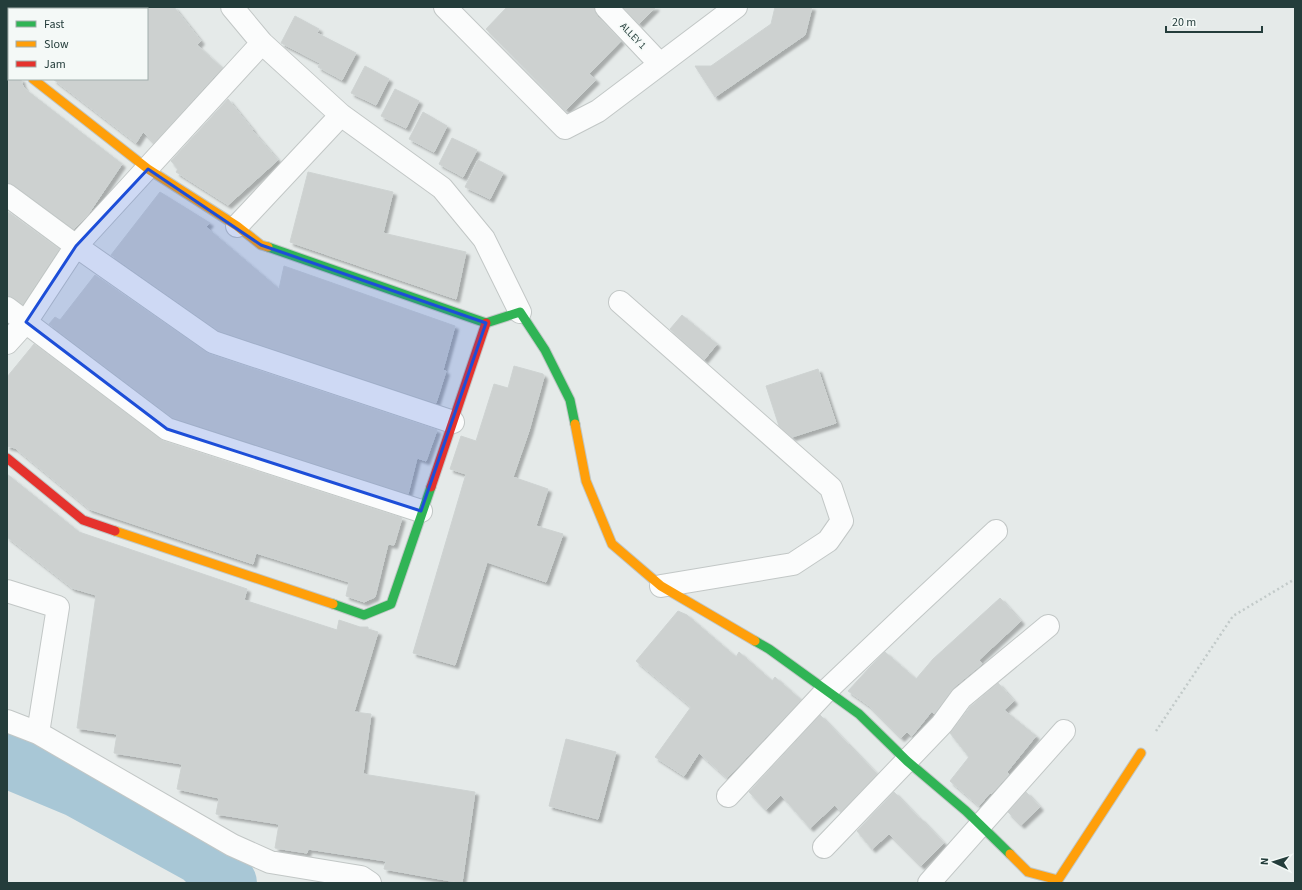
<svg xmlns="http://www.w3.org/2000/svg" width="1302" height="890" viewBox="0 0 1302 890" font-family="'Source Sans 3',sans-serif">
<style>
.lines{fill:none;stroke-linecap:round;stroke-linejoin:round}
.river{stroke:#a8c7d6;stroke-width:58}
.building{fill:#cdd1d0;stroke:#ced3d2;filter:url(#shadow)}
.street-casing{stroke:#c2c7c6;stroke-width:24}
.fast-casing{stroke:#c1c7c6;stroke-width:11}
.slow-casing{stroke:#c1c7c6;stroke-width:11}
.jam-casing{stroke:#c1c7c6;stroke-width:11}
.path{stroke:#c2cac9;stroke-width:2.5;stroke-dasharray:2 3;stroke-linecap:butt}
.street{stroke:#fbfcfc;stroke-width:22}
.fast{stroke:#30b455;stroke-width:9}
.slow{stroke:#ff9f0a;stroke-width:9}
.jam{stroke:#e5322d;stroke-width:9}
.marked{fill:#1d4ed8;fill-opacity:0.2;stroke:#1d4ed8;stroke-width:3;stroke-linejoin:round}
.labels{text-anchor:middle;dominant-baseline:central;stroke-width:3;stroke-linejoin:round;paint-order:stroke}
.street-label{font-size:10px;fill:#243d3b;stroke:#f4f9f7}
</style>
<defs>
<filter id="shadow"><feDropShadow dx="3.5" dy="3.5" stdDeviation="1" flood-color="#0004"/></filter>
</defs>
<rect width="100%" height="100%" fill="#e5eae9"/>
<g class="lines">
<path class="river" d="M 7,759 L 79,789 L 201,856 L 228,883"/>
</g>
<path class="building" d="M 133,7 L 174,7 L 201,41 L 197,45 L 222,68 L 154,143 L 143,132 L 136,143 L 53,79 L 147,79 L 147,9 L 135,9 Z
M 507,7 L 594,7 L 597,16 L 621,41 L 589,74 L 596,80 L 566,110 L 486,29 Z
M 623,7 L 656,7 L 639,24 Z
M 775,7 L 812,7 L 805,35 L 715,97 L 695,66 L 711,66 L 771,24 Z
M 295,16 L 319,29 L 317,33 L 356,53 L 342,80 L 318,67 L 320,63 L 281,43 Z
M 365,66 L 389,79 L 376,105 L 351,93 Z
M 7,79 L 21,79 L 22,84 L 25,89 L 122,164 L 87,216 L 74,229 L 14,185 L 7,183 Z
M 395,89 L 419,101 L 406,128 L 381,116 Z
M 228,99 L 253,130 L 252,130 L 278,160 L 228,205 L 176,172 L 178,169 L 171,161 Z
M 423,112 L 447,126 L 434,152 L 409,139 Z
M 452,138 L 477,150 L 463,177 L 439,164 Z
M 478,160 L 503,173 L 490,199 L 465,187 Z
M 308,172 L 393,192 L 383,233 L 466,252 L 456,299 L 290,242 Z
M 160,192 L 210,223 L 206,227 L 279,289 L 284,266 L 455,326 L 443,370 L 446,371 L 436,403 L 219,331 L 111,255 Z
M 7,211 L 59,249 L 23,304 L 14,298 L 7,296 Z
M 95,275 L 209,354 L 437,430 L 426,461 L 417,458 L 408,494 L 173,418 L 49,324 L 55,317 L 60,320 Z
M 682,315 L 717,344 L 704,360 L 670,329 Z
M 34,344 L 163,441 L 402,518 L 394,545 L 388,544 L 375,597 L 364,602 L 346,596 L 349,582 L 256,553 L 253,564 L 89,509 L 15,448 L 7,446 L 7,377 Z
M 514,366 L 543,374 L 544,377 L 529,431 L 513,477 L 548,489 L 536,526 L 563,534 L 546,582 L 487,562 L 455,665 L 413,653 L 466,474 L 450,469 L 461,436 L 476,441 L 494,384 L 508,388 Z
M 818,369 L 836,423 L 792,437 L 779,426 L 766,386 Z
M 7,474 L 79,532 L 247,589 L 244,600 L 337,630 L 339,620 L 360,627 L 368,627 L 368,629 L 378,632 L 354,712 L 371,714 L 363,774 L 475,792 L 462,883 L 384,869 L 386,861 L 308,849 L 307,853 L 275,848 L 279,824 L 216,814 L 219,798 L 177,789 L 182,764 L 114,753 L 117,734 L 77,728 L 96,595 L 72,588 L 7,537 Z
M 1000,598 L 1021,621 L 979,660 L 982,664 L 953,688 L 934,714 L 932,711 L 912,736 L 907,732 L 901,738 L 868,705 L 848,691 L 869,668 L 885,652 L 916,679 L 933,659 Z
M 678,611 L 687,615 L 736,657 L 739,652 L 772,681 L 775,677 L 801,700 L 727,778 L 699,753 L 684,776 L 655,757 L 691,707 L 636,661 Z
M 998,683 L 1014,701 L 1004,710 L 1036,736 L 1007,772 L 1009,774 L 991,794 L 990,793 L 979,806 L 950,781 L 969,757 L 950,733 L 970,707 Z
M 820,715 L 877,774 L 841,812 L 835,805 L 810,828 L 781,795 L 766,810 L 749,792 Z
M 566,739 L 616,752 L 598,819 L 549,806 Z
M 894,792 L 920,819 L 920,818 L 944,843 L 921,866 L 889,834 L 872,849 L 857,831 Z
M 1026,792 L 1040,807 L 1021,825 L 1008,812 Z"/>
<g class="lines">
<defs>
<path id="street" d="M 232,7 L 262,43 L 341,115 L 442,188 L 484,239 L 520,312
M 445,7 L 565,128 L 598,111 L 736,7
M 606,7 L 660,64
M 25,9 L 27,7
M 7,28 L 9,26
M 7,59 L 9,60
M 7,195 L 76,246 L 213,342 L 453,422
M 237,226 L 341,115
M 620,302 L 831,488 L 842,521 L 828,541 L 793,564 L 661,586
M 7,308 L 167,429 L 421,511
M 7,343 L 26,322 L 76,246 L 262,43
M 7,591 L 58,607 L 38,733
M 7,721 L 38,733 L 232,845 L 270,862 L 361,877 L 370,883
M 728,796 L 827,690 L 907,614 L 996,531
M 824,847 L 942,724 L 961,698 L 1048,626
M 929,883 L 1064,731"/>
<path id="fast" d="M 268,247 L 486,323 L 520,312 L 545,350 L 570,400 L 575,424
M 333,604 L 364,615 L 391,604 L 431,487
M 755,641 L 769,649 L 859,714 L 907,761 L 966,811 L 1010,854"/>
<path id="slow" d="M 33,79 L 148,169 L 237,226 L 261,245 L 268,247
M 575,424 L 586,481 L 612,544 L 661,586 L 755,641
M 115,531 L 333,604
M 1010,854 L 1028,872 L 1058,880 L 1141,753"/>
<path id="jam" d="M 7,458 L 83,520 L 115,531
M 431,487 L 486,323"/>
</defs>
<use href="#street" class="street-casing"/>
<use href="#fast" class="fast-casing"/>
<use href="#slow" class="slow-casing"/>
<use href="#jam" class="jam-casing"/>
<path class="path" d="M 1156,731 L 1233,616 L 1295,579"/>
<use href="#street" class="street"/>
<use href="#fast" class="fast"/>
<use href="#slow" class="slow"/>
<use href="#jam" class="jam"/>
</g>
<path class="marked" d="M 148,169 L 261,245 L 486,323 L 421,511 L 167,429 L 26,322 L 76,246 Z"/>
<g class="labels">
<g class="street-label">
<text transform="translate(633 36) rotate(46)">ALLEY 1</text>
</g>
</g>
<rect width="1302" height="890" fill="none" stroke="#243d3b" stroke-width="16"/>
<rect x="8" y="8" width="140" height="72" fill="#f4f9f7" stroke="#a1aeac"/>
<rect x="16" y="21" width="20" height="6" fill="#30b455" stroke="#a1aeac"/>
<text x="44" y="28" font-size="12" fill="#243d3b">Fast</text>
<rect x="16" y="41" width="20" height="6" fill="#ff9f0a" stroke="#a1aeac"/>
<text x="44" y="48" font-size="12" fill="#243d3b">Slow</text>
<rect x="16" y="61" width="20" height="6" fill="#e5322d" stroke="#a1aeac"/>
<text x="44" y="68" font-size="12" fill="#243d3b">Jam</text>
<g transform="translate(1274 862) rotate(274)" stroke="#f4f9f7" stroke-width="3" paint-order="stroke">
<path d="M0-3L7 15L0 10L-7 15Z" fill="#243d3b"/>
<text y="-6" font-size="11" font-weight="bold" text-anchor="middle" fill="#243d3b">N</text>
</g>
<path d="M1166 26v6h96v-6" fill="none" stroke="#243d3b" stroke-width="2"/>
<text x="1172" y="26" font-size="12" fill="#243d3b" stroke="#f4f9f7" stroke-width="3" paint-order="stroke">20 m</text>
</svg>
